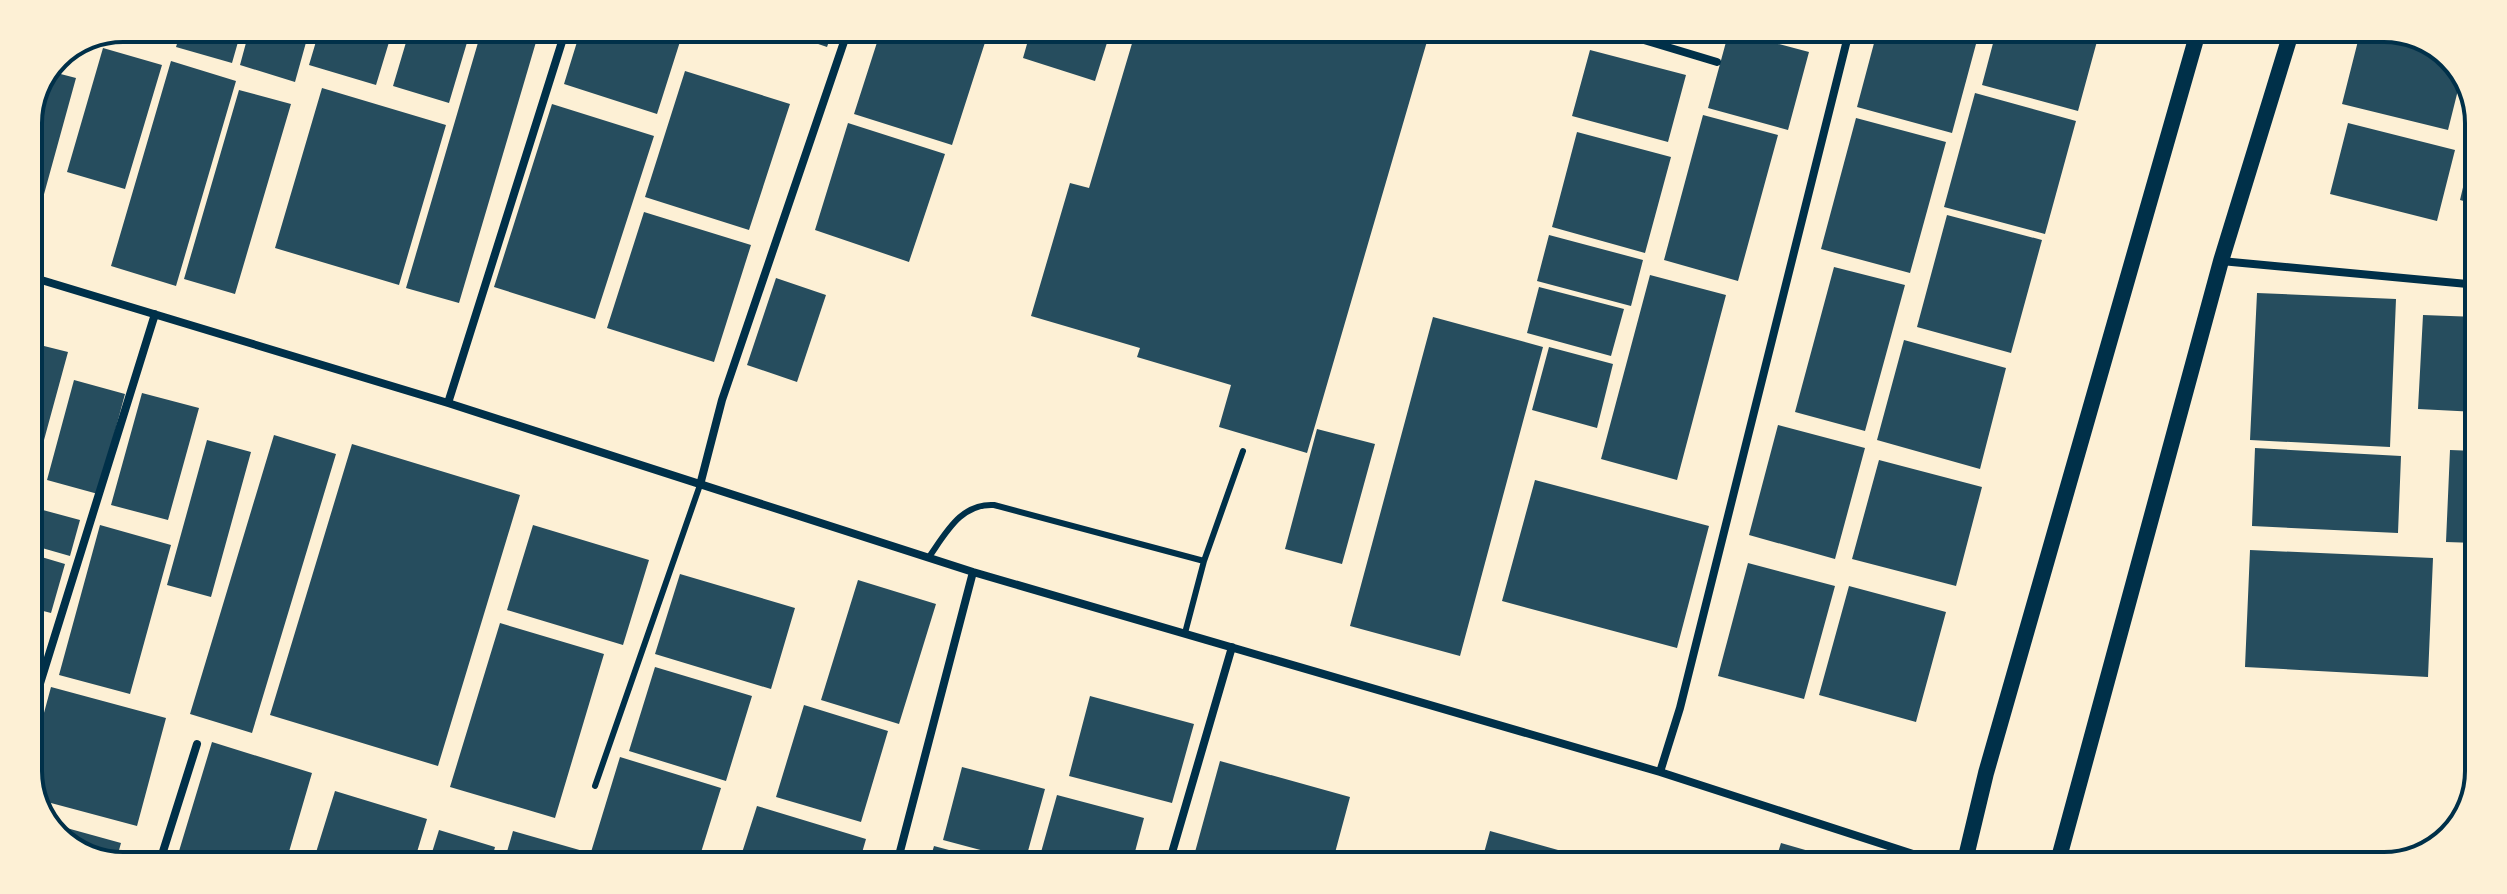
<svg xmlns="http://www.w3.org/2000/svg" width="2507" height="894" viewBox="0 0 2507 894" font-family="'Alegreya Sans',sans-serif">
<style>
.building{fill:#264d5e}
.lines{fill:none;stroke-linecap:round;stroke-linejoin:round}
.service{stroke:#003049;stroke-width:6}
.minor{stroke:#003049;stroke-width:8}
.secondary{stroke:#003049;stroke-width:16}
.rim{fill:none;stroke:#003049;stroke-width:4}
</style>
<rect width="100%" height="100%" fill="#fdf0d5"/>
<path class="building" d="M 182,28 L 242,28 L 232,63 L 176,47 Z
M 250,28 L 310,28 L 295,82 L 240,65 Z
M 320,28 L 393,29 L 376,85 L 309,65 Z
M 410,29 L 471,29 L 449,103 L 393,86 Z
M 482,29 L 493,29 L 536,42 L 459,303 L 406,288 Z
M 581,29 L 684,29 L 657,114 L 564,84 Z
M 774,29 L 817,29 L 833,30 L 827,47 Z
M 881,30 L 989,30 L 952,145 L 854,114 Z
M 1031,30 L 1111,30 L 1095,81 L 1023,58 Z
M 1136,30 L 1430,31 L 1307,453 L 1219,427 L 1231,385 L 1137,357 L 1140,348 L 1031,316 L 1070,183 L 1089,188 Z
M 1729,31 L 1809,52 L 1788,130 L 1708,108 Z
M 1877,32 L 1931,32 L 1976,44 L 1952,133 L 1857,107 Z
M 1996,32 L 2099,34 L 2078,111 L 1982,85 Z
M 2360,33 L 2414,33 L 2459,65 L 2462,74 L 2448,130 L 2342,104 Z
M 103,48 L 162,65 L 125,189 L 67,172 Z
M 1590,50 L 1686,75 L 1668,142 L 1572,116 Z
M 171,61 L 236,81 L 176,286 L 111,266 Z
M 49,71 L 76,78 L 38,216 L 28,213 L 28,117 Z
M 685,71 L 790,104 L 749,230 L 645,197 Z
M 322,88 L 446,125 L 399,285 L 275,248 Z
M 239,90 L 291,104 L 235,294 L 184,279 Z
M 1975,93 L 2076,121 L 2045,234 L 1944,207 Z
M 552,104 L 654,136 L 595,319 L 494,287 Z
M 1703,115 L 1778,135 L 1738,281 L 1664,260 Z
M 1856,118 L 1946,142 L 1910,273 L 1821,249 Z
M 848,123 L 945,154 L 909,262 L 815,230 Z
M 2348,123 L 2455,150 L 2437,221 L 2330,194 Z
M 2477,128 L 2479,128 L 2478,205 L 2460,200 Z
M 1577,132 L 1671,157 L 1645,253 L 1552,227 Z
M 644,212 L 751,245 L 714,362 L 607,328 Z
M 1947,215 L 2042,240 L 2011,353 L 1917,327 Z
M 1549,235 L 1643,260 L 1631,306 L 1537,281 Z
M 1834,267 L 1905,285 L 1865,431 L 1795,412 Z
M 1650,275 L 1726,295 L 1677,480 L 1601,459 Z
M 776,278 L 826,295 L 797,382 L 747,365 Z
M 1539,287 L 1624,309 L 1611,356 L 1527,333 Z
M 2257,293 L 2396,299 L 2390,447 L 2250,440 Z
M 2423,315 L 2477,317 L 2477,412 L 2418,409 Z
M 1433,317 L 1543,347 L 1460,656 L 1350,626 Z
M 1904,340 L 2006,368 L 1980,469 L 1877,440 Z
M 28,342 L 68,352 L 32,484 L 28,483 Z
M 1549,347 L 1613,364 L 1597,428 L 1532,410 Z
M 74,380 L 125,394 L 98,494 L 47,480 Z
M 142,393 L 199,408 L 168,520 L 111,505 Z
M 1778,425 L 1865,448 L 1835,559 L 1749,535 Z
M 1317,429 L 1375,444 L 1342,564 L 1285,549 Z
M 274,435 L 336,454 L 252,733 L 190,714 Z
M 207,440 L 251,452 L 211,597 L 167,585 Z
M 352,444 L 520,495 L 438,766 L 270,715 Z
M 2255,448 L 2401,456 L 2398,533 L 2252,526 Z
M 2450,450 L 2476,451 L 2476,543 L 2446,542 Z
M 1879,460 L 1982,487 L 1956,586 L 1852,559 Z
M 1535,480 L 1709,526 L 1677,648 L 1502,601 Z
M 28,506 L 80,520 L 70,556 L 28,544 Z
M 100,525 L 171,545 L 130,694 L 59,675 Z
M 533,525 L 649,560 L 623,645 L 507,610 Z
M 2250,550 L 2433,558 L 2428,677 L 2245,667 Z
M 28,553 L 65,564 L 51,613 L 28,607 Z
M 1748,563 L 1835,586 L 1804,699 L 1718,676 Z
M 680,574 L 795,608 L 771,689 L 655,654 Z
M 858,580 L 936,604 L 899,724 L 821,700 Z
M 1849,586 L 1946,612 L 1916,722 L 1819,695 Z
M 28,617 L 43,621 L 29,673 L 28,672 Z
M 500,623 L 604,654 L 555,818 L 450,787 Z
M 655,667 L 752,696 L 726,781 L 629,751 Z
M 51,687 L 166,718 L 137,826 L 36,799 L 28,772 Z
M 1090,696 L 1194,724 L 1172,803 L 1069,776 Z
M 804,705 L 888,731 L 861,822 L 776,797 Z
M 212,742 L 312,773 L 286,862 L 176,861 Z
M 620,757 L 721,788 L 698,862 L 588,862 Z
M 1220,761 L 1350,797 L 1332,864 L 1192,863 Z
M 962,767 L 1045,789 L 1025,862 L 943,840 Z
M 335,791 L 427,819 L 414,862 L 313,862 Z
M 1057,795 L 1144,818 L 1132,863 L 1038,863 Z
M 757,806 L 866,839 L 859,863 L 739,862 Z
M 63,827 L 121,843 L 116,861 L 93,861 L 60,838 Z
M 439,830 L 495,847 L 491,862 L 429,862 Z
M 513,831 L 583,851 L 580,862 L 504,862 Z
M 1490,831 L 1601,862 L 1601,864 L 1481,864 Z
M 1781,843 L 1854,864 L 1854,865 L 1774,865 Z
M 934,846 L 994,862 L 994,863 L 929,863 Z"/>
<g class="lines">
<path class="service" d="M 929,557 C 946,533 961,503 994,505 L 1204,561 L 1185,633
M 1204,561 L 1243,451
M 595,786 L 700,485"/>
<path class="minor" d="M 1614,31 L 1717,62
M 2221,261 L 2478,285
M 28,276 L 448,403 L 973,572 L 1660,772 L 1947,865
M 448,403 L 566,29
M 700,485 L 722,400 L 848,30
M 28,722 L 155,314
M 1660,772 L 1680,708 L 1849,32
M 160,861 L 197,744
M 897,863 L 973,572
M 1169,863 L 1232,647"/>
<path class="secondary" d="M 1964,865 L 1986,773 L 2198,32
M 2057,865 L 2221,261 L 2291,33"/>
</g>
<path d="M0 0H2507V894H0ZM123 42H2384A81 81 0 0 1 2465 123V771A81 81 0 0 1 2384 852H123A81 81 0 0 1 42 771V123A81 81 0 0 1 123 42Z" fill="#fdf0d5" fill-rule="evenodd"/>
<path class="rim" d="M123 42H2384A81 81 0 0 1 2465 123V771A81 81 0 0 1 2384 852H123A81 81 0 0 1 42 771V123A81 81 0 0 1 123 42Z"/>
</svg>
